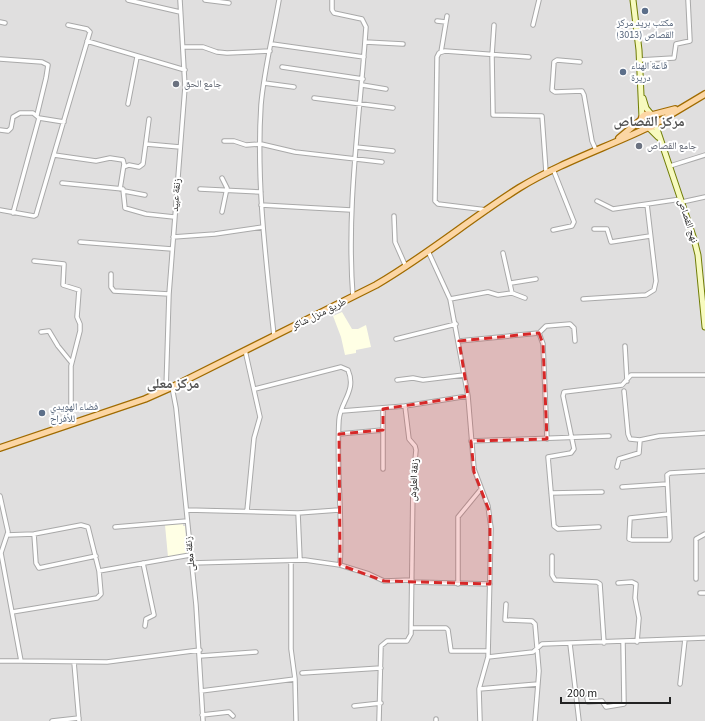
<svg xmlns="http://www.w3.org/2000/svg" width="705" height="721" viewBox="0 0 705 721" font-family="'Source Sans 3','Noto Naskh Arabic',sans-serif">
<style>
.residential{fill:#e0dfdf}
.education{fill:#ffffe5}
.lines{fill:none;stroke-linecap:round;stroke-linejoin:round}
.street-casing{stroke:#a9a9a9;stroke-width:5.5}
.secondary-casing{stroke:#707d05;stroke-width:7}
.primary-casing{stroke:#a06b00;stroke-width:8}
.street{stroke:#fff;stroke-width:3.5}
.secondary{stroke:#f7fabf;stroke-width:5}
.primary{stroke:#fcd6a4;stroke-width:5.5}
.marked{fill:#d62828;fill-opacity:0.2;stroke:#d62828;stroke-width:3;stroke-dasharray:8 5;stroke-linejoin:round}
.service-dot{fill:#5c6f8a;stroke:#fff;stroke-width:1.5}
.worship-dot{fill:#6b7280;stroke:#fff;stroke-width:1.5}
.labels{text-anchor:middle;dominant-baseline:central;stroke-width:4;stroke-linejoin:round;paint-order:stroke}
.service-label{font-size:10px;fill:#4e5e75;stroke:#fff;text-anchor:start}
.worship-label{font-size:10px;fill:#5b616d;stroke:#fff;text-anchor:start}
.street-label{font-size:10px;fill:#222;stroke:#fff}
.district-label{font-size:14px;font-weight:bold;fill:#555;stroke:#fff}
</style>
<rect width="100%" height="100%" fill="#f2efe9"/>
<path class="residential" d="M 0,0 L 705,0 L 705,721 L 0,721 Z"/>
<path class="education" d="M 342,312 L 352,329 L 358,329 L 366,325 L 371,347 L 356,350 L 356,353 L 345,355 L 341,337 L 333,316 Z
M 183,523 L 183,526 L 185,526 L 187,552 L 186,554 L 168,557 L 165,525 Z"/>
<g class="lines">
<defs>
<path id="street" d="M 128,0 L 180,12
M 205,0 L 229,3
M 332,0 L 332,10 L 334,13 L 362,19 L 366,27 C 360,117 346,207 353,297
M 437,21 L 446,22
M 0,22 L 5,23
M 533,25 L 539,0
M 87,41 L 185,70
M 365,42 L 403,44
M 272,44 L 364,57
M 184,47 L 203,47 L 217,52 L 227,53 L 270,51
M 441,52 L 447,16
M 492,55 L 493,115 L 542,116 L 546,172
M 492,55 L 494,25
M 0,59 L 42,62 L 48,65 L 46,78 L 37,115
M 640,60 L 674,58 L 676,44 L 690,41 L 688,0
M 580,62 L 557,60 L 554,62 L 552,90 L 555,92 L 582,91 L 584,95 L 592,141 L 596,150
M 282,67 L 363,79
M 264,83 L 294,87
M 362,85 L 386,89
M 314,98 L 393,108
M 128,104 L 137,57
M 0,130 L 8,131 L 11,128 L 13,117 L 20,113 L 33,113 L 39,118 L 64,122
M 224,141 L 234,141 L 246,145 L 261,144 L 295,152 L 382,162
M 146,144 L 180,147
M 356,147 L 393,151
M 54,155 L 96,161 L 110,158 L 123,160 L 124,164 L 120,189
M 670,166 L 705,155
M 124,167 L 129,165 L 139,167 L 143,164 L 149,119
M 553,169 L 574,222 L 572,226 L 553,230
M 62,183 L 123,189 L 125,208 L 146,214 L 174,217
M 200,189 L 261,192
M 124,191 L 145,195
M 597,201 L 613,209 L 681,199
M 682,202 L 705,197
M 261,205 L 351,210
M 0,210 L 34,216 L 36,215 L 90,32 L 87,29 L 68,25
M 487,210 L 438,204 L 435,201 L 437,57 L 439,53 L 445,51 L 529,57
M 222,212 L 227,188 L 222,178
M 13,213 L 39,118
M 394,216 L 395,242 L 406,267
M 594,229 L 607,229 L 611,242 L 650,236
M 173,237 L 215,234 L 263,227
M 80,242 L 172,249
M 503,253 L 512,293
M 34,261 L 64,264 L 63,285 L 79,290 L 77,317 L 80,324 L 80,331 L 71,366 L 71,424
M 111,274 L 111,287 L 114,291 L 169,294
M 511,283 L 536,279
M 450,299 L 488,292 L 498,295 L 512,293 L 525,298
M 583,299 L 646,295 L 654,290 L 656,281 L 647,204
M 41,332 L 49,331 L 58,346 L 71,362
M 539,333 L 543,344 L 547,439
M 539,333 L 546,326 L 570,324 L 574,328 L 575,341
M 274,336 C 266,260 256,182 261,105 C 264,70 273,35 279,0
M 396,339 L 456,324
M 459,341 L 539,333
M 625,346 L 627,381
M 245,350 L 260,417 L 254,438 L 247,511
M 397,380 L 413,378 L 423,380 L 464,375
M 172,387 L 176,408 L 196,605 L 203,721
M 166,390 L 169,294 L 185,87 L 180,0
M 624,391 L 628,434 L 630,439 L 640,440 L 659,436 L 705,433
M 468,396 L 474,469 L 488,506 L 491,528 L 488,657 L 479,689 L 480,721
M 383,409 L 383,469
M 342,411 L 405,406
M 339,434 L 383,430
M 471,441 L 609,436
M 617,467 L 619,459 L 639,453 L 640,440
M 622,487 L 667,484
M 551,493 L 602,492
M 0,496 L 8,532 L 1,553 L 21,661 L 107,662 L 200,650
M 187,510 L 298,513 L 339,510
M 298,513 L 300,560
M 669,514 L 630,518 L 629,539 L 632,540 L 669,540 L 670,538 L 667,475 L 670,473 L 705,471
M 115,527 L 187,521
M 599,527 L 558,529 L 554,526 L 548,457 L 571,453 L 574,449 L 563,396 L 564,392 L 622,385 L 631,375 L 705,375
M 34,534 L 36,563 L 39,568 L 96,556
M 7,535 L 34,534 L 81,525 L 88,527 L 99,571 L 101,594 L 97,598 L 12,612
M 552,556 L 552,575 L 555,580 L 597,582 L 600,584 L 604,643
M 291,561 L 291,649 L 295,679 L 296,721
M 143,563 L 154,615 L 146,619 L 145,626
M 191,563 L 305,560 L 340,565 C 343,517 336,469 339,420 C 340,402 357,391 348,370 L 341,367 L 255,389
M 340,565 L 369,574 L 384,581 L 412,580
M 99,571 L 190,555
M 696,579 L 696,539 L 705,534
M 412,582 L 490,584
M 618,583 L 632,582 L 636,584 L 635,598 L 639,618 L 637,642
M 458,584 L 458,517 L 481,489
M 700,593 L 705,593
M 506,604 L 505,620 L 532,621 L 535,624 L 539,671 L 535,721
M 411,628 L 446,628 L 448,630 L 451,651 L 488,651
M 570,644 L 579,721
M 200,656 L 256,652
M 488,657 L 533,652 L 542,644 L 705,638
M 0,661 L 21,661
M 74,662 L 79,721
M 302,673 L 381,668
M 680,684 L 685,639
M 479,689 L 538,684
M 201,691 L 295,679
M 587,698 L 588,702 L 602,701 L 606,707 L 624,704 L 623,642
M 354,706 L 381,703
M 202,715 L 229,712 L 233,716
M 52,721 L 79,718
M 379,721 L 381,646 L 387,641 L 407,641 L 411,634 L 413,483 L 416,450 L 415,446 L 409,439 L 405,406 L 468,396 L 450,299 L 428,251
M 436,721 L 436,719"/>
<path id="secondary" d="M 633,0 L 639,50 L 642,118
M 643,98 L 646,108 L 651,114
M 654,125 L 657,129 L 694,239 L 698,255 L 705,327
M 649,128 L 658,137"/>
<path id="primary" d="M641 121a7 7 0 1 1 14 0a7 7 0 1 1-14 0Z
M 652,115 L 675,109
M 655,124 L 705,94
M 619,138 L 642,119
M 0,448 L 145,399 L 172,387 L 376,285 C 426,256 470,219 519,188 C 560,163 605,148 647,128"/>
</defs>
<use href="#street" class="street-casing"/>
<use href="#secondary" class="secondary-casing"/>
<use href="#primary" class="primary-casing"/>
<use href="#street" class="street"/>
<use href="#secondary" class="secondary"/>
<use href="#primary" class="primary"/>
</g>
<path class="marked" d="M 539,333 L 543,344 L 547,439 L 471,441 L 474,472 L 490,513 L 490,584 L 384,581 L 340,565 L 339,434 L 383,430 L 383,409 L 468,396 L 459,341 Z"/>
<g class="service-dot">
<circle cx="645" cy="11" r="4"/>
<circle cx="623" cy="72" r="4"/>
<circle cx="42" cy="413" r="4"/>
</g>
<g class="worship-dot">
<circle cx="176" cy="84" r="4"/>
<circle cx="639" cy="146" r="4"/>
</g>
<g class="labels">
<g class="service-label">
<text x="645" y="23" text-anchor="middle">مكتب بريد مركز<tspan x="645" dy="12">القصاص (3013)</tspan></text>
<text x="631" y="66">قاعة الهناء<tspan x="631" dy="12">دريرة</tspan></text>
<text x="50" y="407">فضاء الهويدي<tspan x="50" dy="12">للأفراح</tspan></text>
</g>
<g class="worship-label">
<text x="184" y="84">جامع الحق</text>
<text x="647" y="146">جامع القصاص</text>
</g>
<g class="street-label">
<text transform="translate(176 195) rotate(-86)">زنقة عبيد</text>
<text transform="translate(688 221) rotate(72)">نهج القصاص</text>
<text transform="translate(319 314) rotate(-26)">طريق منزل شاكر</text>
<text transform="translate(414 480) rotate(-87)">زنقة العلوش</text>
<text transform="translate(190 554) rotate(-96)">زنقة معلى</text>
</g>
<g class="district-label">
<text x="649" y="122">مركز القصاص</text>
<text x="173" y="384">مركز معلى</text>
</g>
</g>
<path d="M561 697v6h109v-6" fill="none" stroke="#222222" stroke-width="2"/>
<text x="567" y="697" font-size="12" fill="#222222" stroke="#ffffff" stroke-width="3" paint-order="stroke">200 m</text>
</svg>
